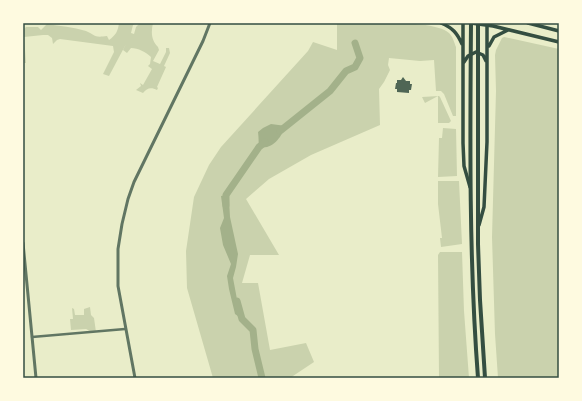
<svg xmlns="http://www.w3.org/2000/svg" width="582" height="401" viewBox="0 0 582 401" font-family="Barlow,sans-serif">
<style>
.green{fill:#cad2ad;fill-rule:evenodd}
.water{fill:#a3b18a}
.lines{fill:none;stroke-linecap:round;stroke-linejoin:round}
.river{stroke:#a3b18a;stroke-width:7}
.building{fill:#4f6655}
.minor{stroke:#617663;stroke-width:2.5}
.tertiary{stroke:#617663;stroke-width:3}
.secondary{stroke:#344e41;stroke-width:3.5}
.primary{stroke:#344e41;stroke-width:4}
.neatline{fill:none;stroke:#344e41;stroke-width:1.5}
</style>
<rect width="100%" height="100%" fill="#e9edc9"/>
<path class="green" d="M 119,23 L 136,23 L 133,25 L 131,33 L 134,34 L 136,27 L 140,23 L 153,23 C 151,32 151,40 158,47 L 159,50 L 153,61 L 160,64 L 166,52 L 166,48 L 169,48 L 170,53 L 164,66 L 166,67 L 157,87 L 158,88 L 157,90 C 151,87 147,88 143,93 L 136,90 L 141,86 L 140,83 L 143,85 L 152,69 L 148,66 L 150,64 L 151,57 C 146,52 138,48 131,48 L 127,53 L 123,50 L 126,44 L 109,76 L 103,74 L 114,52 L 113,46 L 60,39 L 57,40 L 53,44 L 52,38 L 48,35 L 43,35 L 24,37 L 26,63 L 23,63 L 23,30 L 26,27 L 38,27 L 41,30 L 47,24 C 60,26 73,27 86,31 C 96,35 93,38 107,36 L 109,40 C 116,35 118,31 119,23 Z
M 337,23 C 359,23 435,19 449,33 C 453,37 454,42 456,47 L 456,116 L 453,116 L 444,94 L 441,91 L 436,91 L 434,60 L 420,61 L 389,58 L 388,65 L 390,70 L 384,82 L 379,89 L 380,125 L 311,155 L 269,179 L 246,199 L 279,255 L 250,255 L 242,283 L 258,283 L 270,350 L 306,343 L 314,362 L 290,378 L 213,378 L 187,288 L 186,251 L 194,197 L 209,165 L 221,147 L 308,51 L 313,42 L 337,50 ZM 286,126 L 282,134 L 259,141 L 258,132 Z
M 504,37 L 559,49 L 559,378 L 498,378 L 495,334 L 492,237 L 496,91 L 495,55 L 496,50 L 502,38 Z
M 438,96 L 425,103 L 422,97 L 439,96 L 440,97 L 451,121 L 449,123 L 438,123 Z
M 443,128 L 456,129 L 457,176 L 438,177 L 439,138 L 442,138 Z
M 438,181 L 459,181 L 462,244 L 441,247 L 440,238 L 442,238 L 438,204 Z
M 440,252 L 462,252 L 464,311 L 469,378 L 439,377 L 438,255 Z
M 90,307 L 91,315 L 94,318 L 96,332 L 92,332 L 86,329 L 71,330 L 70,319 L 73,319 L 72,308 L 74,309 L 75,315 L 84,315 L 84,309 Z"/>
<path class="water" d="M 271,124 L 286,126 C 281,137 273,150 259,147 L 258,132 L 263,128 Z
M 226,195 L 229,199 L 230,217 L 238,254 L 236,267 L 233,278 L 239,310 L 242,319 L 235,314 L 229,289 L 227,276 L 231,264 L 223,245 L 220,228 L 224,218 L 221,196 Z"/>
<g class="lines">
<path class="river" d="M 280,131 L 330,91 L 346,71 L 355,67 L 360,58 L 355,43
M 226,205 L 226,195 L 259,147 L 265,142
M 237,301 L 242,319 L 253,330 L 255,349 L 262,378"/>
</g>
<path class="building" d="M 403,77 L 406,81 L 410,81 L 410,84 L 412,84 L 411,90 L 409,90 L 409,93 L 397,92 L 397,89 L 395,89 L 396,83 L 397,83 L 397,80 L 401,80 Z"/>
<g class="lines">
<path class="minor" d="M 32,337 L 125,329"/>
<path class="tertiary" d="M 23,243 L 36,378
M 135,378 L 118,286 L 118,249 L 122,224 L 128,199 L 134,182 L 203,41 L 210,23"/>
<path class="secondary" d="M 441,23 C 453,28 457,33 462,44
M 463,23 L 463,143 L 464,166 L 470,187
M 471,23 L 493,26 L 559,42
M 528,23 L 559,31
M 489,46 L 494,37 L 508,30
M 464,62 L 468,56 L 476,52 L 483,55 L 486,61
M 479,225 L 484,207 L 487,142 L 487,23"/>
<path class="primary" d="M 471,23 C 470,141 469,260 478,378
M 478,23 L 478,244 L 480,300 L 485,378"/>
</g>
<rect width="582" height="401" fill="none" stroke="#fefae0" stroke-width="48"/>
<rect x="24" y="24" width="534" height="353" class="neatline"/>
</svg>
